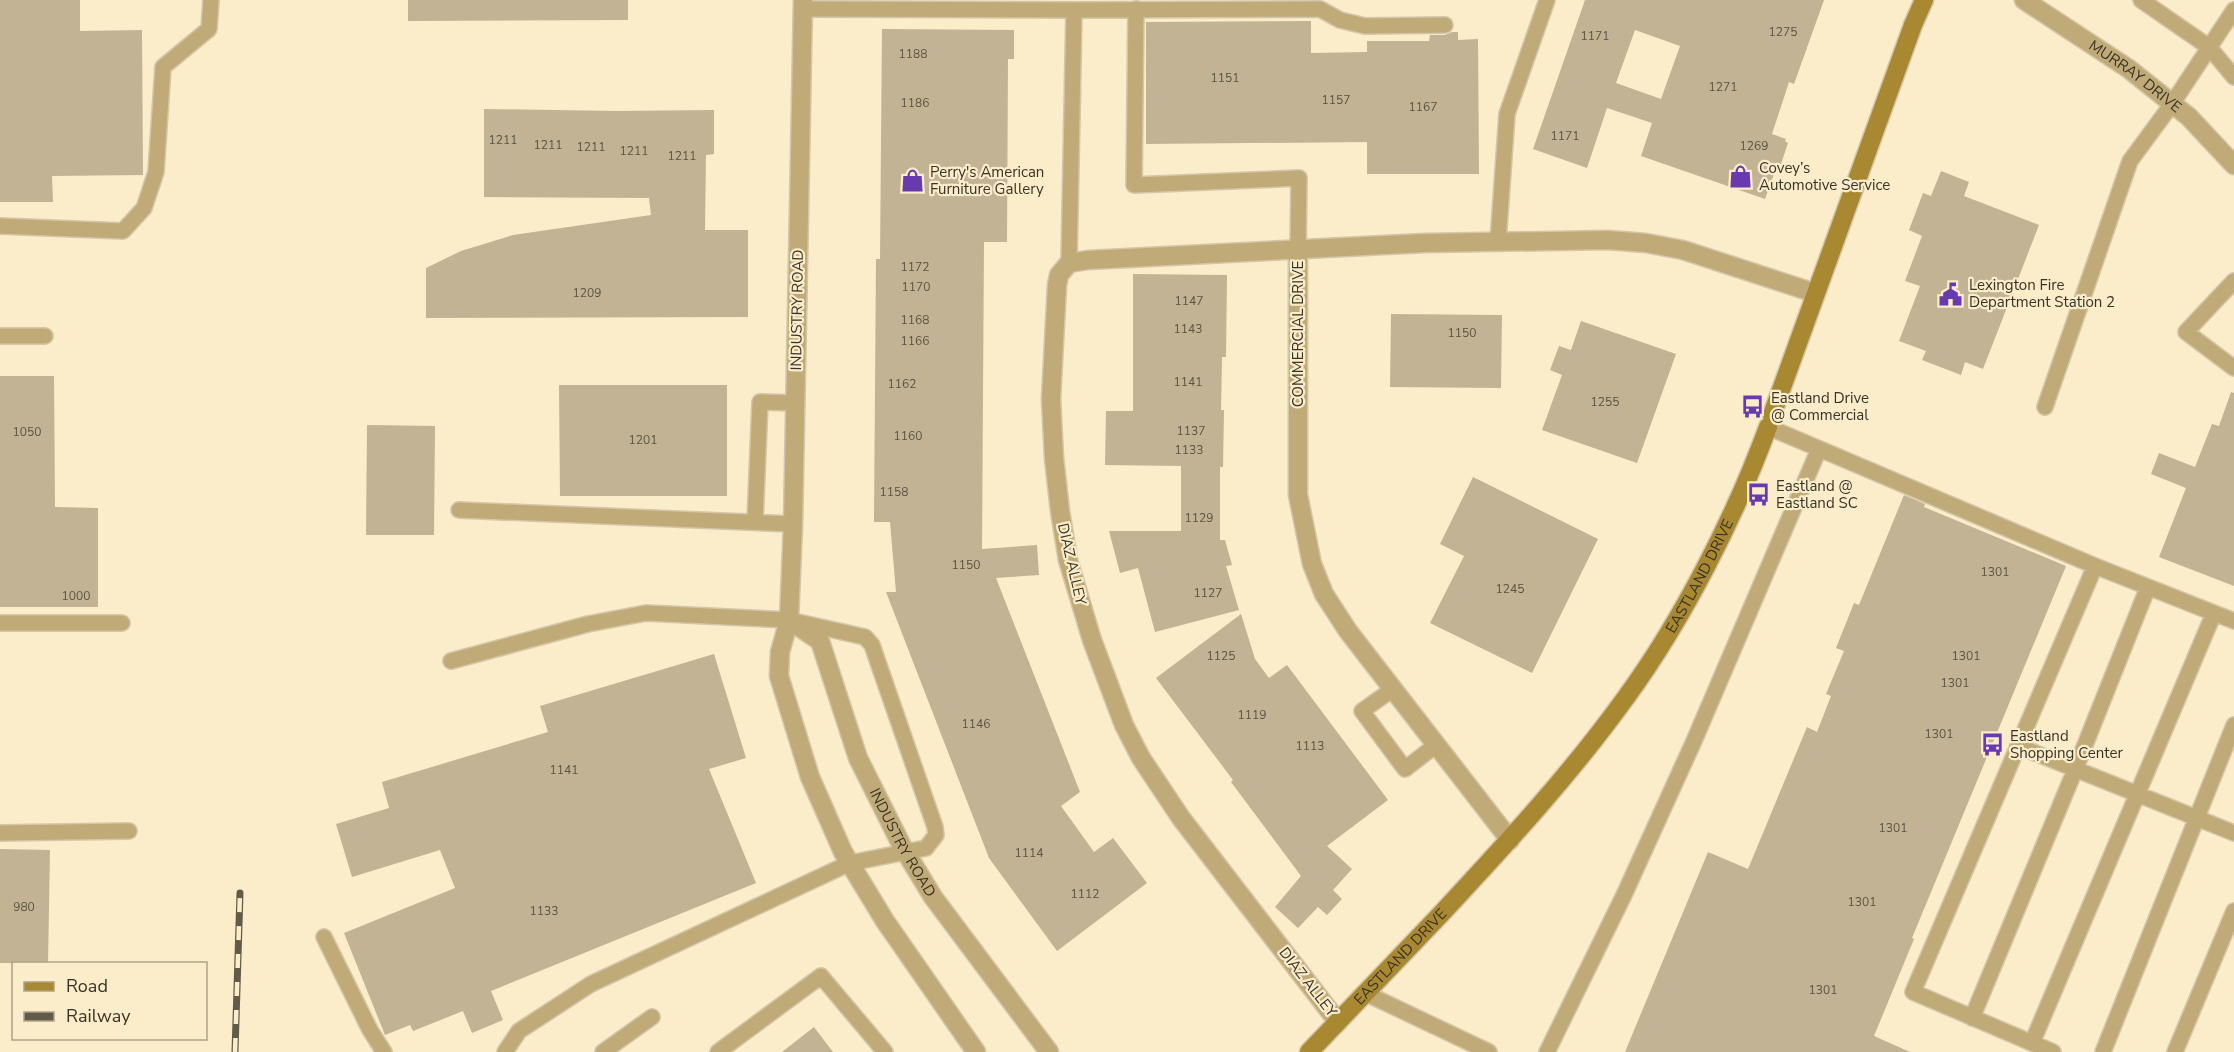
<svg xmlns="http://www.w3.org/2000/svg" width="2234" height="1052" viewBox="0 0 2234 1052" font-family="'Nunito Sans',sans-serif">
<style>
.building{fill:#c1b393;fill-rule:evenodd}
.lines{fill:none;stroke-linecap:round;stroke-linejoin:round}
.lane-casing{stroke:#d4c7a9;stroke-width:18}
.street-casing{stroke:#d4c7a9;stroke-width:21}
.secondary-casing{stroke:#d4c7a9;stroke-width:21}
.lane{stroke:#c0aa77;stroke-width:15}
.street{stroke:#c0aa77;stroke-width:18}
.secondary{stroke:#a98832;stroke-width:18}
.rail-casing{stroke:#635b49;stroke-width:7}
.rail{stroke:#fbecca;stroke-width:4.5;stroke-dasharray:14;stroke-linecap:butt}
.labels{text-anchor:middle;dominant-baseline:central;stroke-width:4.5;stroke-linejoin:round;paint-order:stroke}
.number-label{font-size:12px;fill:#5b5341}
.street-label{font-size:15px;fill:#393326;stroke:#fbecca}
.poi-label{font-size:15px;fill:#393326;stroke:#fbecca;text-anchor:start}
</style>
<rect width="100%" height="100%" fill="#fbecca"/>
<path class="building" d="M 0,0 L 80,0 L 80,31 L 142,30 L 143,175 L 52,176 L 53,202 L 0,202 Z
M 408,0 L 628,0 L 628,20 L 408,21 Z
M 1585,0 L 1824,0 L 1794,84 L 1789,82 L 1772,134 L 1786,139 L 1785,141 L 1788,143 L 1781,164 L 1778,163 L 1765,199 L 1641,156 L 1652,123 L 1607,108 L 1587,168 L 1533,149 ZM 1635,30 L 1680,46 L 1661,99 L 1616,83 Z
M 1311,21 L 1311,53 L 1367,52 L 1367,41 L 1429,41 L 1430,35 L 1445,35 L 1452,32 L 1458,32 L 1458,40 L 1478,39 L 1479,174 L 1367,174 L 1367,142 L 1146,144 L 1146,22 Z
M 882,29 L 1014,30 L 1014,59 L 1008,59 L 1007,242 L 984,242 L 982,549 L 1037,545 L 1039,575 L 996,578 L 1080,792 L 1061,806 L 1094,852 L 1113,838 L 1147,883 L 1057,951 L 989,858 L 886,592 L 896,592 L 890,522 L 874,522 L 876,259 L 880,259 Z
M 484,109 L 616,111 L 714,110 L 714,154 L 706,155 L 705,230 L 748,230 L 748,317 L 426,318 L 426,268 L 461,251 L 513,235 L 651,215 L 649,198 L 484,197 Z
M 1941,171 L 1969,182 L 1964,196 L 2039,225 L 1983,369 L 1965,362 L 1961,375 L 1922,360 L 1926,351 L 1899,341 L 1920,286 L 1905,281 L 1922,236 L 1909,230 L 1923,193 L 1931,196 Z
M 1133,274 L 1227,275 L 1226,357 L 1222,357 L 1221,410 L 1224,410 L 1223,467 L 1220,467 L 1220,540 L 1225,540 L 1232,565 L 1226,566 L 1239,610 L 1155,632 L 1138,568 L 1120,573 L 1109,531 L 1181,531 L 1181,466 L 1105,465 L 1106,411 L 1133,411 Z
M 1391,314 L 1502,315 L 1501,388 L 1390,387 Z
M 1581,321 L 1676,354 L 1637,463 L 1542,430 L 1562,375 L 1550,370 L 1559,346 L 1571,350 Z
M 0,376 L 54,376 L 55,507 L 98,508 L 98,607 L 0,607 Z
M 559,385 L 727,385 L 727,496 L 560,496 Z
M 2231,392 L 2234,393 L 2234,586 L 2159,557 L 2186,488 L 2151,474 L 2159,453 L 2195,467 L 2212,424 L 2219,426 Z
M 367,425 L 435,426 L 434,535 L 366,535 Z
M 1473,477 L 1598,539 L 1532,673 L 1430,623 L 1464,556 L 1440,544 Z
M 1904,495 L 1925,504 L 1924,507 L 2066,566 L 1912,938 L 1914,939 L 1874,1036 L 1910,1052 L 1625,1052 L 1708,852 L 1748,869 L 1807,727 L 1817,732 L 1831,696 L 1826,694 L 1844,651 L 1836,648 L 1854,603 L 1859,605 Z
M 1241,614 L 1255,659 L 1269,678 L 1287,665 L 1388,800 L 1327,846 L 1352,869 L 1333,890 L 1342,899 L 1327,915 L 1318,907 L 1298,928 L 1275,907 L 1301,876 L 1231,782 L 1233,780 L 1156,678 Z
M 714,654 L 746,758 L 709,769 L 756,883 L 491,991 L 503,1020 L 472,1033 L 463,1011 L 413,1031 L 410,1025 L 385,1035 L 344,933 L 455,888 L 440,850 L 352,877 L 336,824 L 389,808 L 382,782 L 548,732 L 540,706 Z
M 0,849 L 50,850 L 48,963 L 0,963 Z
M 814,1027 L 833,1052 L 782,1052 Z"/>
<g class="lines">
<defs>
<path id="lane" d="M 2141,0 L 2209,47 L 2234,77
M 803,9 L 1074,10 L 1069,263
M 1136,9 L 1134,185 L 1299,178 L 1298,251
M 1074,10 L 1320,9 L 1340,20 L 1365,26 L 1445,25
M 0,226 L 123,231 L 144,208 L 156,172 L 163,67 L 209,29 L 211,0
M 1498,242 L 1507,114 L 1547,0
M 2234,281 L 2186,332 L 2234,368
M 0,336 L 45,336
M 2045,407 L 2130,161 L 2172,104 L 2234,10
M 1768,427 L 2095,566 L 1913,992 L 2053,1052
M 459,510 L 793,524
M 755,522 L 760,402 L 795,403
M 2095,566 L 2234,621
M 0,623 L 122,623
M 451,661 L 588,624 L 646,613 L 789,620 L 865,637 L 872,645 L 935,827 L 936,835 L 926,848 L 850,863 L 591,984 L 519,1031 L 505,1052
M 1393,689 L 1362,711 L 1405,769 L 1436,745
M 2018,746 L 2234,833
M 0,833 L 129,831
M 324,937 L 370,1030 L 384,1052
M 1365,993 L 1489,1052
M 1972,1018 L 2075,770 L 2148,587
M 2032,1043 L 2214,613
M 603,1052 L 652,1017
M 718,1052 L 821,976 L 885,1052
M 1547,1052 L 1624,895 L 1694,741 L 1819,449
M 2103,1052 L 2234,725
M 2175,1052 L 2234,911"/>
<g id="street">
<path d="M 803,0 L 793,524 L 789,620 L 780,652 L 779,676 L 810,777 L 843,852 L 885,921 L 976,1052"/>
<path id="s1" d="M 2024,0 L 2129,69 L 2189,117 L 2234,165"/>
<path d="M 1298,251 L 1298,495 L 1312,564 L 1324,594 L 1348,631 L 1510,840"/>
<path id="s2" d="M 789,620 L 820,641 L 858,758 L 902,846 L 933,897 L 1049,1052"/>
<path d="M 1338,1022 L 1181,818 L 1141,758 L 1124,725 L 1092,640 L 1068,560 L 1060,511 L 1054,458 L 1051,399 L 1057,285 L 1059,275 L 1069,263 L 1088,260 L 1425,243 L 1608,240 L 1646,243 L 1683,250 L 1815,293"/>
</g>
<g id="secondary">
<path d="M 1772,415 L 1913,25 L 1924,0"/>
<path id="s3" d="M 1309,1052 C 1353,1006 1397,960 1441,914 C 1506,844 1571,774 1627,696 C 1683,619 1735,517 1768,427"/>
</g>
</defs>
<use href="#lane" class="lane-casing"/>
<use href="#street" class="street-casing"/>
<use href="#secondary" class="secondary-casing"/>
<use href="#lane" class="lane"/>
<use href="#street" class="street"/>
<use href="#secondary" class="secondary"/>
<defs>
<path id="rail" d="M 235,1052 L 240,893"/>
</defs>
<use href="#rail" class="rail-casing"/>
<use href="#rail" class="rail"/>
</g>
<defs>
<symbol id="shop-bare" viewBox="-9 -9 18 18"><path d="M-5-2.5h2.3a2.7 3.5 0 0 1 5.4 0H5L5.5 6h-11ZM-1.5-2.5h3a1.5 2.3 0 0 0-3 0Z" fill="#6939b0" stroke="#fbecca" stroke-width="2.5" paint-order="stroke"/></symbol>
<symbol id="civic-bare" viewBox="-9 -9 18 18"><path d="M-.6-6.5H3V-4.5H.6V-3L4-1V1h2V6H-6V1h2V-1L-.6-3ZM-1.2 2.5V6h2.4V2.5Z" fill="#6939b0" stroke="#fbecca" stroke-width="2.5" paint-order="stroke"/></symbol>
<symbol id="bus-bare" viewBox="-9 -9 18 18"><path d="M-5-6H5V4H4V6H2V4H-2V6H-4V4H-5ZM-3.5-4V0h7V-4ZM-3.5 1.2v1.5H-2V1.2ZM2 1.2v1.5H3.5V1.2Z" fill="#6939b0" stroke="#fbecca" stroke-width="2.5" paint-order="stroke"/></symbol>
</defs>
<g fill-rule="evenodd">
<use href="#shop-bare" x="1724" y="160" width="33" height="33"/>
<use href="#shop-bare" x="896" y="164" width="33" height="33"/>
<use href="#civic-bare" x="1934" y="278" width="33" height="33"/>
<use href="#bus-bare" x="1736" y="390" width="33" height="33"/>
<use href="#bus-bare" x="1742" y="478" width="33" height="33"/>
<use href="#bus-bare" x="1976" y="728" width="33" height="33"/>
</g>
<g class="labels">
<g class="number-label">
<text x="1783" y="32">1275</text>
<text x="1595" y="36">1171</text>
<text x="913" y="54">1188</text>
<text x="1225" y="78">1151</text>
<text x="1723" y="87">1271</text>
<text x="1336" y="100">1157</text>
<text x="915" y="103">1186</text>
<text x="1423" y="107">1167</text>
<text x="1565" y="136">1171</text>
<text x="503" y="140">1211</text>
<text x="548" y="145">1211</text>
<text x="1754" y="146">1269</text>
<text x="591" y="147">1211</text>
<text x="634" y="151">1211</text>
<text x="682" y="156">1211</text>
<text x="915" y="267">1172</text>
<text x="916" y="287">1170</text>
<text x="587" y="293">1209</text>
<text x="1189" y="301">1147</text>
<text x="915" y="320">1168</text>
<text x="1188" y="329">1143</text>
<text x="1462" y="333">1150</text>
<text x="915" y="341">1166</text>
<text x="1188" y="382">1141</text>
<text x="902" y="384">1162</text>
<text x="1605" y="402">1255</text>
<text x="1191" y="431">1137</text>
<text x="27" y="432">1050</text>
<text x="908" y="436">1160</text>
<text x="643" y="440">1201</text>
<text x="1189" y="450">1133</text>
<text x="894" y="492">1158</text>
<text x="1199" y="518">1129</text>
<text x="966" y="565">1150</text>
<text x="1995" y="572">1301</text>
<text x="1510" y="589">1245</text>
<text x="1208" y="593">1127</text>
<text x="76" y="596">1000</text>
<text x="1221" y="656">1125</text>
<text x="1966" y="656">1301</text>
<text x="1955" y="683">1301</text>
<text x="1252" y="715">1119</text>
<text x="976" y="724">1146</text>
<text x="1939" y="734">1301</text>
<text x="1310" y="746">1113</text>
<text x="564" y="770">1141</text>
<text x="1893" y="828">1301</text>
<text x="1029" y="853">1114</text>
<text x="1085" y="894">1112</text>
<text x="1862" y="902">1301</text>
<text x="24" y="907">980</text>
<text x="544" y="911">1133</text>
<text x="1823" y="990">1301</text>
</g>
<g class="street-label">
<text stroke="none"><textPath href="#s1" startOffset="135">MURRAY DRIVE</textPath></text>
<text transform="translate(797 310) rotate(-89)">INDUSTRY ROAD</text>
<text transform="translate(1298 334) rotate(-90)">COMMERCIAL DRIVE</text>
<text transform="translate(1072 564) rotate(77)">DIAZ ALLEY</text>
<text stroke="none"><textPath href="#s3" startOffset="618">EASTLAND DRIVE</textPath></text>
<text stroke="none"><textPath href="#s2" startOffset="256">INDUSTRY ROAD</textPath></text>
<text stroke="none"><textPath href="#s3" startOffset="132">EASTLAND DRIVE</textPath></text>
<text transform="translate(1308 982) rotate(52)">DIAZ ALLEY</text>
</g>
<g class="poi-label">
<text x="1759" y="168">Covey’s<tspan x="1759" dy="17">Automotive Service</tspan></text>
<text x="930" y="172">Perry's American<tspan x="930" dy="17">Furniture Gallery</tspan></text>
<text x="1969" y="285">Lexington Fire<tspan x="1969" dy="17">Department Station 2</tspan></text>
<text x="1771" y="398">Eastland Drive<tspan x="1771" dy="17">@ Commercial</tspan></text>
<text x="1776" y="486">Eastland @<tspan x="1776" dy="17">Eastland SC</tspan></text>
<text x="2010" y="736">Eastland<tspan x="2010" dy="17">Shopping Center</tspan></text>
</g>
</g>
<rect x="12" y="962" width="195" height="78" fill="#fbecca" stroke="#ada288" stroke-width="1.5"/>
<rect x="24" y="982" width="30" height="9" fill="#a98832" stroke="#ada288" stroke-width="1.5"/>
<text x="66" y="992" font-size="18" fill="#393326">Road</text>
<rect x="24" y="1012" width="30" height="9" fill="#635b49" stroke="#ada288" stroke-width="1.5"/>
<text x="66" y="1022" font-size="18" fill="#393326">Railway</text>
</svg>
